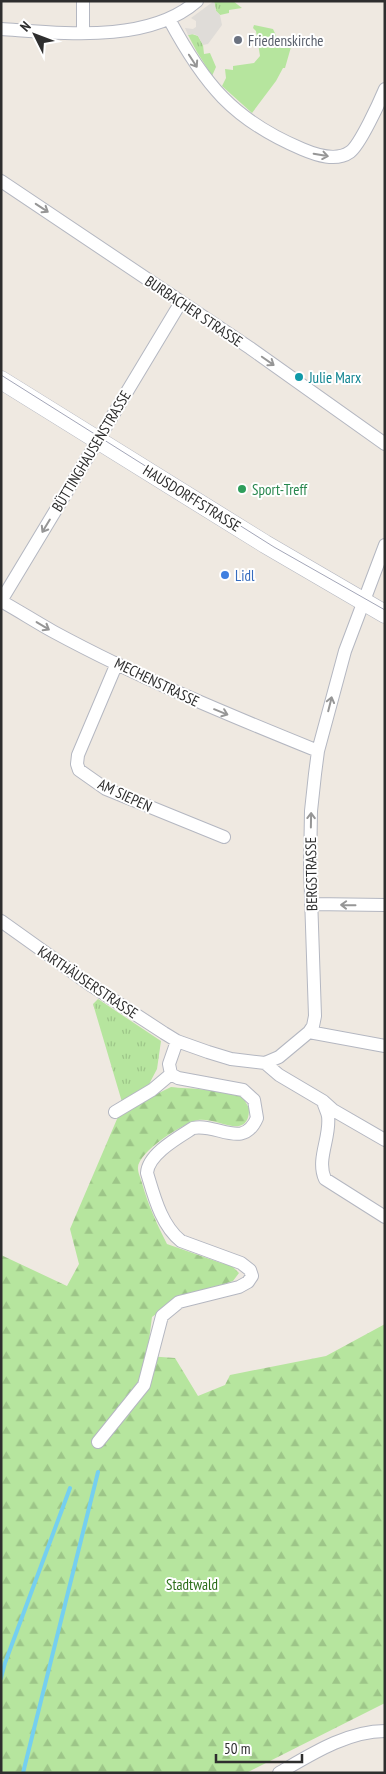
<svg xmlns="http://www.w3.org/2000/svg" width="386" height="1774" viewBox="0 0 386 1774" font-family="'PT Sans Narrow',sans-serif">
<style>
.grass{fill:url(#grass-tufts)}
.forest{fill:url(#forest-firs)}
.park{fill:#b6e59e}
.plaza{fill:#dfdcd8}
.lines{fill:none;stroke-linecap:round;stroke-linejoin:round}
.stream{stroke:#75cff0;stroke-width:4}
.street-casing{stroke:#b4b7c1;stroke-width:14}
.secondary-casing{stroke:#b4b7c1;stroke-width:19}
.street{stroke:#fff;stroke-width:12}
.secondary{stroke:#fff;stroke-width:18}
.tram{stroke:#a3a6b8;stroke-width:1}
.oneway{stroke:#969696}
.worship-dot{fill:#6b7280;stroke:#fff;stroke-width:2}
.culture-dot{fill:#0f9aa8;stroke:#fff;stroke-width:2}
.leisure-dot{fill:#2e9e5b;stroke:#fff;stroke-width:2}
.shop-dot{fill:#3f7fe0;stroke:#fff;stroke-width:2}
.labels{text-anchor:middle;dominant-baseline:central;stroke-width:4;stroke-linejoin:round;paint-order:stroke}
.worship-label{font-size:15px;fill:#5b616d;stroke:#fff;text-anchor:start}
.street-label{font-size:15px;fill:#2e2e2e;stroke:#fff}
.culture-label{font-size:15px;fill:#0d838f;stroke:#fff;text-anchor:start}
.leisure-label{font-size:15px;fill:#27864d;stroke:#fff;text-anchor:start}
.shop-label{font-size:15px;fill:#366cbe;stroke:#fff;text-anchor:start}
.park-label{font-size:15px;fill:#2c6e1b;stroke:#fff}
</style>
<defs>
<pattern id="grass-tufts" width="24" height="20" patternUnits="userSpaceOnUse" patternTransform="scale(1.25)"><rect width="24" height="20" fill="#b6e59e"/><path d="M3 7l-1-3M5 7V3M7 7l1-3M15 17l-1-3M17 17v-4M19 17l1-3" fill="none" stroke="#9dc588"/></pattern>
<pattern id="forest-firs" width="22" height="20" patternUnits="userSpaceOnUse" patternTransform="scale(1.25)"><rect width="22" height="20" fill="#b6e59e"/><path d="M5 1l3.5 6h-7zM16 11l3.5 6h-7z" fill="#9dc588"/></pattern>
</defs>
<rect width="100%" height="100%" fill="#efe9e1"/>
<path class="grass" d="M 214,1 L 233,1 L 242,8 L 229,10 L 229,13 L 220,15 L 216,11 Z
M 192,34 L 198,36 L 203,45 L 204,54 L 210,53 L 216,67 L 212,76 L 197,52 L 188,35 Z
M 98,999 L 161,1041 L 157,1069 L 147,1088 L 122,1102 L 93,1004 Z"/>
<path class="forest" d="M 171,1087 C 186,1089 232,1089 243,1098 C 245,1100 247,1105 249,1108 C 249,1116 248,1124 239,1126 C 229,1128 211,1118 198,1120 C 183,1123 136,1153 138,1169 C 138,1173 141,1179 142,1183 C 148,1205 157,1224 167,1244 L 221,1263 L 231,1265 L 239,1273 L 233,1281 L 174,1301 L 152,1317 L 147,1356 L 175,1358 L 198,1396 L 225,1385 L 230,1375 L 326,1356 L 385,1324 L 385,1703 L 246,1773 L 1,1773 L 1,1255 L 67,1286 L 79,1264 L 70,1229 L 120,1112 Z"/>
<path class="park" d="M 254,25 L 273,29 L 279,42 L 291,47 L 285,68 L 283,68 L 276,81 L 252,113 L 222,86 L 226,78 L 225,69 L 233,70 L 233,66 L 254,63 L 260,56 L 256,31 L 253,28 Z"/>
<path class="plaza" d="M 214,1 L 216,11 L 220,15 L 222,25 L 208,44 L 203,45 L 198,36 L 194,34 L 188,35 L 185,28 L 193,29 L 196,27 L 196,21 L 191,18 Z"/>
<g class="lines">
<path class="stream" d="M 1,1678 L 5,1663 L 70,1488
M 23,1773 L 98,1472"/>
<defs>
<path id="street" d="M 169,19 C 204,84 233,120 302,149 C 316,155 336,162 350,152 C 360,145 380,101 385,89
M 1,29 C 62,33 148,44 197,1
M 83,33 L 83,1
M 1,181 L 250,348 L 385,444
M 1,601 C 19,611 36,622 54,632 C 139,678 229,715 318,751
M 1,601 L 181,302
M 117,663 L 78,755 L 77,764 L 79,770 L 106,789 L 224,837
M 311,904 L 385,905
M 1,921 L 92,986 L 164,1033 L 177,1041 L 208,1052 L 231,1059 L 265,1063 L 279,1057 L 309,1032 L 313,1026 L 315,1016 L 310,867 L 311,811 L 315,774 L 318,751 L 345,651 L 385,545
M 309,1032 L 385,1046
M 265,1063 L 279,1075 L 323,1101 L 333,1110 L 385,1140
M 171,1074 L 169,1064 L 177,1041
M 323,1101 C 324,1106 327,1111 328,1116 C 331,1137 316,1159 325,1179 L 385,1217
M 115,1112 L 152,1090 L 171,1074
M 98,1442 L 144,1385 L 162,1316 L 179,1302 L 239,1287 L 248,1282 L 252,1276 L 250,1270 L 241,1263 L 181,1241 C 161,1225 154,1196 147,1173 C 148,1154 179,1137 193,1128 C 218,1123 243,1150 257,1118 L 254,1100 L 243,1090 L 178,1078 L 171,1074
M 279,1773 C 310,1755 347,1731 385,1731"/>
<path id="secondary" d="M 1,380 L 265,544 L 385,614"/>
</defs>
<use href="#street" class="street-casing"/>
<use href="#secondary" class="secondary-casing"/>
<use href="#street" class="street"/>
<use href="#secondary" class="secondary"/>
<path class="tram" d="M 1,375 L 274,547 L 385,610"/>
</g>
<defs><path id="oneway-shaft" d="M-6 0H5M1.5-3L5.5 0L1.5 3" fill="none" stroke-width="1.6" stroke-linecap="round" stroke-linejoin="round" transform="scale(1.25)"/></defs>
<g class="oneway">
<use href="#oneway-shaft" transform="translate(193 61) rotate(57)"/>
<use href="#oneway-shaft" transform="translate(321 155) rotate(10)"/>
<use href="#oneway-shaft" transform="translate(42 208) rotate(33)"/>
<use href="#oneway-shaft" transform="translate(268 361) rotate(35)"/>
<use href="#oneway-shaft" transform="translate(46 526) rotate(121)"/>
<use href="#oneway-shaft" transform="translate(43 626) rotate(31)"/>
<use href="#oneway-shaft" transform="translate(330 704) rotate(-76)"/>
<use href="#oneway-shaft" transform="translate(221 712) rotate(22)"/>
<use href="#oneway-shaft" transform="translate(311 820) rotate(-89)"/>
<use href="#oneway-shaft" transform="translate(348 905) rotate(-179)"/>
</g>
<circle class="worship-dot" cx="238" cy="40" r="5"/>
<circle class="culture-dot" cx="299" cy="377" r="5"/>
<circle class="leisure-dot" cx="242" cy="489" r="5"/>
<circle class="shop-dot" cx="225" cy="575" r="5"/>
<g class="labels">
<g class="worship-label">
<text x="248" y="40">Friedenskirche</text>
</g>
<g class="street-label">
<text transform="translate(194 311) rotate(34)">BURBACHER STRASSE</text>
<text transform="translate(91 451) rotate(-59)">BÜTTINGHAUSENSTRASSE</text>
<text transform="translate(192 498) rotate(32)">HAUSDORFFSTRASSE</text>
<text transform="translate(157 682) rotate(26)">MECHENSTRASSE</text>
<text transform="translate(125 795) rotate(25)">AM SIEPEN</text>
<text transform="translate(311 874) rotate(-91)">BERGSTRASSE</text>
<text transform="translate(88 982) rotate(34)">KARTHÄUSERSTRASSE</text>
</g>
<g class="culture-label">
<text x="309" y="377">Julie Marx</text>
</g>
<g class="leisure-label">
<text x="252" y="489">Sport-Treff</text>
</g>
<g class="shop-label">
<text x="235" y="575">Lidl</text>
</g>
<g class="park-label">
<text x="192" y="1584">Stadtwald</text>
</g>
</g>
<rect width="386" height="1774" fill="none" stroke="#2e2e2e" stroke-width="5"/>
<g transform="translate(35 35) rotate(312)" stroke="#ffffff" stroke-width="4" paint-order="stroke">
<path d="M0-4L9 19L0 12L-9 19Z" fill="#2e2e2e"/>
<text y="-8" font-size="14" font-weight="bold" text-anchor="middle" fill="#2e2e2e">N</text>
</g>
<path d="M216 1754v8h86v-8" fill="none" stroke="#2e2e2e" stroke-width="2.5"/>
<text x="224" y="1754" font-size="15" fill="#2e2e2e" stroke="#ffffff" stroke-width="4" paint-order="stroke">50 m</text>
</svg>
